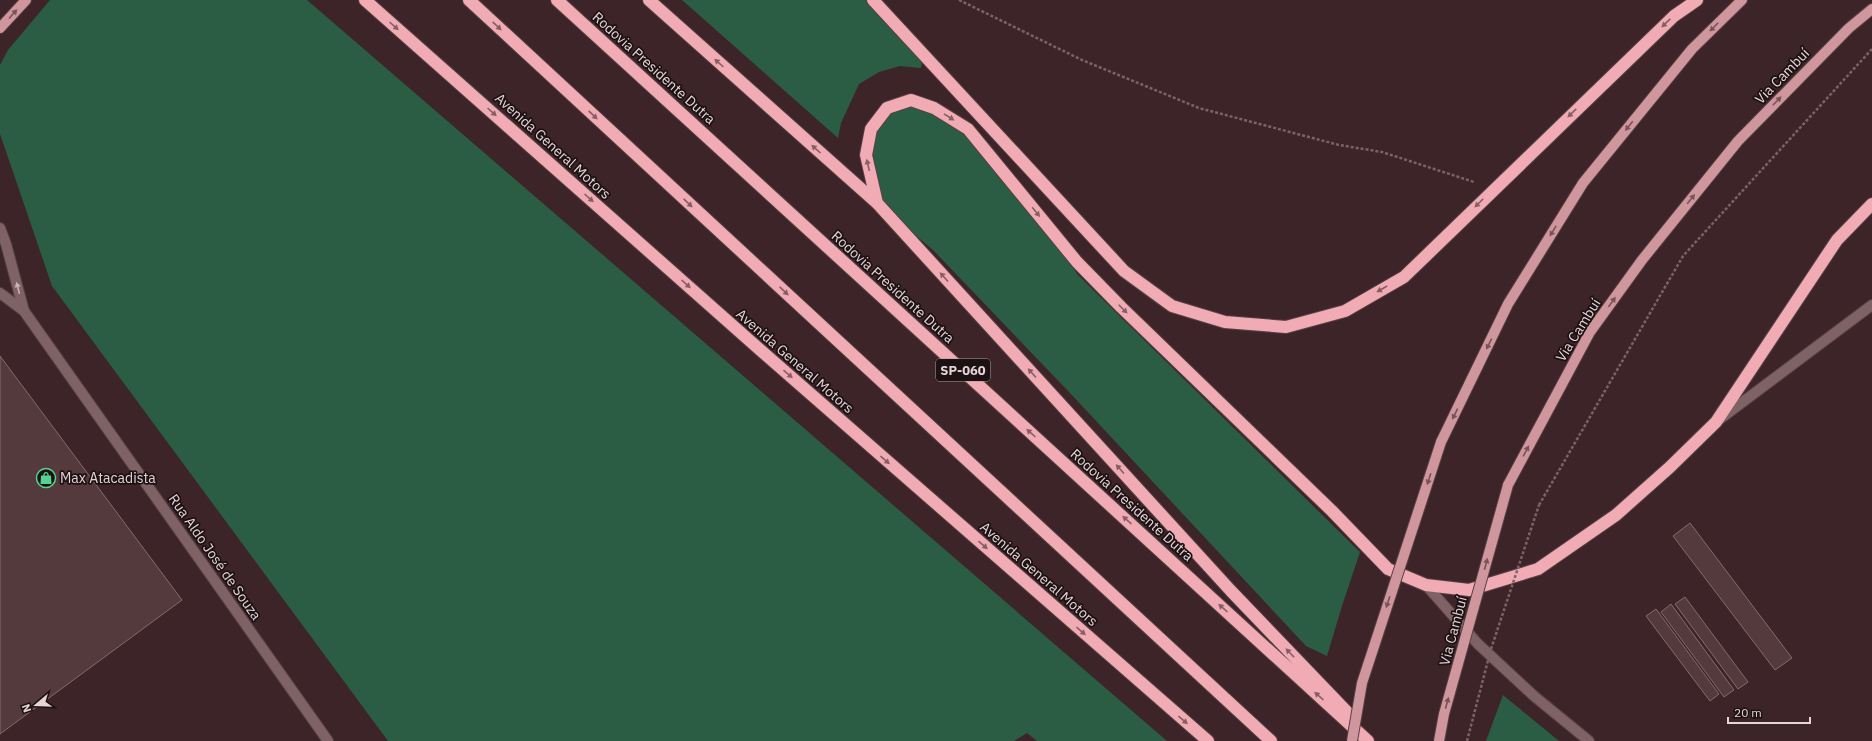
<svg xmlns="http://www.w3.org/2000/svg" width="1872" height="741" viewBox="0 0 1872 741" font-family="'IBM Plex Sans',sans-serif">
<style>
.green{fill:#2a5d43}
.building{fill:#553a3d;stroke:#87696d}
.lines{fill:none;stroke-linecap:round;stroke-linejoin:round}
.minor-casing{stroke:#584044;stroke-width:12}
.major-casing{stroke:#584044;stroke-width:12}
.highway-casing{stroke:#584044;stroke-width:14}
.path{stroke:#7a6367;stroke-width:2.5;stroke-dasharray:3 2;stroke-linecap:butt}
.minor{stroke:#7e6265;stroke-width:10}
.major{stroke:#cf969e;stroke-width:10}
.highway{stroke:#f0abb4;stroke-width:12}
.major-bridge-casing{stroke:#584044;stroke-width:12;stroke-linecap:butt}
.path-bridge{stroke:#7a6367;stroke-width:2.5;stroke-dasharray:3 2;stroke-linecap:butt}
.major-bridge{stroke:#cf969e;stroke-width:10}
.oneway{fill:#765458}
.oneway2{fill:#865e64}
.oneway3{fill:#c7b2b4}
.labels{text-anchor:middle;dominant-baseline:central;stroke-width:3.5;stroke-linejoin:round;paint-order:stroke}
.shield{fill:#1c1113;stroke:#a99a9c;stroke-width:1}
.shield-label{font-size:13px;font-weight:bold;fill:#e6d4d6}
.street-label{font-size:14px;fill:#e6d4d6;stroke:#1c1113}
.poi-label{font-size:14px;fill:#e6d4d6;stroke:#1c1113;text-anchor:start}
</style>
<rect width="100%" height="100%" fill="#3d2428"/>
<path class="green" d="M 50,0 L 307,0 L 1167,741 L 1037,741 L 1027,733 L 1014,741 L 388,741 L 52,286 L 0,134 L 0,65 L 8,50 Z
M 682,0 L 868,0 L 922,61 L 921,68 L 900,66 L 879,72 L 859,84 L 841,123 L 838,138 Z
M 911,100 L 968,129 L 1016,188 L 1078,275 L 1360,552 L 1342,606 L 1327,656 L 1306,646 L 1070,393 L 933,250 L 877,203 L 866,155 L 887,108 Z
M 1503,695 L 1559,741 L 1486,741 Z"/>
<path class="building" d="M 0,356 L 182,600 L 0,734 Z
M 1690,523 L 1792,658 L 1775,670 L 1673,536 Z
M 1685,597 L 1748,682 L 1738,689 L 1675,604 Z
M 1671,604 L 1734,690 L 1724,697 L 1661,612 Z
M 1656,609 L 1719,694 L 1710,701 L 1646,616 Z"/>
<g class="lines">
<defs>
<path id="minor" d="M 0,228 L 6,244 L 24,311 L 0,293
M 24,311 L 328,741
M 1720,419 L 1872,305
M 1426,585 L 1478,644 L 1534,696 L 1589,741"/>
<path id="major" d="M 0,28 L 26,0
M 1441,442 L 1508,304 L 1583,183 L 1692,49 L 1742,0
M 1508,485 L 1590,332 L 1642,260 L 1738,141 L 1849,28 L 1872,9"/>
<path id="highway" d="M 365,0 L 758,348 L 1208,741
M 469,0 L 1271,741
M 557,0 L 1368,741
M 649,0 L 877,203 L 1231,591 L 1348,713
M 873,0 L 1124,271 L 1172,306 L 1225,322 L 1286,327 L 1345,311 L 1404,277 L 1674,16 L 1697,0
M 877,203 L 866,155 L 871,129 L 887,108 L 911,100 L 934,108 L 968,129 L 1077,262 L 1121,307 L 1332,511 L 1388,569 L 1426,585 L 1469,590 L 1538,569 L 1616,515 L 1670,467 L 1716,422 L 1837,240 L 1872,204"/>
</defs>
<use href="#minor" class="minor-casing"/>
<use href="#major" class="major-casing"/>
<use href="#highway" class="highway-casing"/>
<path class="path" d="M 959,0 L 1082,60 L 1199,108 L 1339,145 L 1382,152 L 1474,182
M 1539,505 L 1683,256 L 1872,49"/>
<use href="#minor" class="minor"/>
<use href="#major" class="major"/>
<use href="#highway" class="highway"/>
<defs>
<path id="major-bridge" d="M 1352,741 L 1362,683 L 1441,442
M 1439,741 L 1444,714 L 1508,485"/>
</defs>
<use href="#major-bridge" class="major-bridge-casing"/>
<path class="path-bridge" d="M 1467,741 L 1491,649 L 1539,505"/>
<use href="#major-bridge" class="major-bridge"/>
</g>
<defs><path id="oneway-solid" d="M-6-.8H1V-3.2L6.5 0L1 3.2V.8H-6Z"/></defs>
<g class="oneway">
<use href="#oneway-solid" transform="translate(13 14) rotate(-48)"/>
<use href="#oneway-solid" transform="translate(1714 27) rotate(135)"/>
<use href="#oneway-solid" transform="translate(1777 101) rotate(-46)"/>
<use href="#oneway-solid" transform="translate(1629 126) rotate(129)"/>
<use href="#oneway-solid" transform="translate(1691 199) rotate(-51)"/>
<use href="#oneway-solid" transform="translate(1553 231) rotate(122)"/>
<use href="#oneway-solid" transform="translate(1612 302) rotate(-54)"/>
<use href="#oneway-solid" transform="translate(1489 344) rotate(116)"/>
<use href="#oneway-solid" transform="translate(1455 414) rotate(116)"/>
<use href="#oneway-solid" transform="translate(1526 451) rotate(-62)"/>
<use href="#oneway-solid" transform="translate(1429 479) rotate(108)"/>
<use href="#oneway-solid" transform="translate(1486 564) rotate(-75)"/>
<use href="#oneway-solid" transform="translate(1388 602) rotate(108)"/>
<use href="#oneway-solid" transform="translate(1447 703) rotate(-75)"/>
</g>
<g class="oneway2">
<use href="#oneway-solid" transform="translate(1666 23) rotate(136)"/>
<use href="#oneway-solid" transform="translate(394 26) rotate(42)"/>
<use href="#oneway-solid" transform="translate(497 26) rotate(43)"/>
<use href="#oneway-solid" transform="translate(719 63) rotate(-138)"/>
<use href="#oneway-solid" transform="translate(492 112) rotate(42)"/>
<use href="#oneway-solid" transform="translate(1572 113) rotate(136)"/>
<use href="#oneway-solid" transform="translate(593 115) rotate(43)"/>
<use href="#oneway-solid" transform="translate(949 117) rotate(32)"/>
<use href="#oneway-solid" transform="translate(816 149) rotate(-138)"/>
<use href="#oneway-solid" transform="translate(868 165) rotate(-103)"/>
<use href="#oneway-solid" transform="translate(589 198) rotate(42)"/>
<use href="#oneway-solid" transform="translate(688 203) rotate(43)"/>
<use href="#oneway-solid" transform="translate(1479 203) rotate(135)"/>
<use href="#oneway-solid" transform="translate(1036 212) rotate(51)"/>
<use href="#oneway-solid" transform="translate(944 277) rotate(-132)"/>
<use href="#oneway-solid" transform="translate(686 284) rotate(42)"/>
<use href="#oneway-solid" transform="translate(1382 289) rotate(150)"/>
<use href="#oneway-solid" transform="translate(784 291) rotate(43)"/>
<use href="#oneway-solid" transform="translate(1123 309) rotate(45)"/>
<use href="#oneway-solid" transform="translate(1032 373) rotate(-132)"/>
<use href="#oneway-solid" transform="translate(788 374) rotate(41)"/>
<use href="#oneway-solid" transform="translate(1031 433) rotate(-138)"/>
<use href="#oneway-solid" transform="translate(885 460) rotate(41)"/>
<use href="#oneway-solid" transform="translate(1120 469) rotate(-132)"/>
<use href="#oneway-solid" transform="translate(1127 520) rotate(-138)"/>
<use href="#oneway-solid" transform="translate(983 545) rotate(41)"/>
<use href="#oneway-solid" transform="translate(1223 608) rotate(-138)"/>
<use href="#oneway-solid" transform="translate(1081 631) rotate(41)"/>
<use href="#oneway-solid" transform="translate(1290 653) rotate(-134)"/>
<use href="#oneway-solid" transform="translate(1319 696) rotate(-138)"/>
<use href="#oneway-solid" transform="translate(1183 720) rotate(40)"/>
</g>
<use class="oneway3" href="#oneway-solid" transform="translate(18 288) rotate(-104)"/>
<defs>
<symbol id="shop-ring" viewBox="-11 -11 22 22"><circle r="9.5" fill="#1c1113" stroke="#54d395" stroke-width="1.5"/><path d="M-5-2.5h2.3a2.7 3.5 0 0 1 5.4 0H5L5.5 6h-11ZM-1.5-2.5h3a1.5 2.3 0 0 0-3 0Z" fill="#54d395"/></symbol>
</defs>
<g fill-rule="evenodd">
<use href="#shop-ring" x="35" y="467" width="22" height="22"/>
</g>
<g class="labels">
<rect class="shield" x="936" y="359" width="54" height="22" rx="3"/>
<g class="shield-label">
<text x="963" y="370">SP-060</text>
</g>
<g class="street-label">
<text transform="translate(654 68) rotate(42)">Rodovia Presidente Dutra</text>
<text transform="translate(1782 76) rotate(-46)">Via Cambuí</text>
<text transform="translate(553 146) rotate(42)">Avenida General Motors</text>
<text transform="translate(893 287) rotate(42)">Rodovia Presidente Dutra</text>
<text transform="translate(1578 330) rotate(-58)">Via Cambuí</text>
<text transform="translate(795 361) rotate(41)">Avenida General Motors</text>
<text transform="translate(1132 505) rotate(42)">Rodovia Presidente Dutra</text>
<text transform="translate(215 557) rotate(55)">Rua Aldo José de Souza</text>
<text transform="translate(1039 574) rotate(41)">Avenida General Motors</text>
<text transform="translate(1453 631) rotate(-75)">Via Cambuí</text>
</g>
<g class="poi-label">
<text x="60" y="478">Max Atacadista</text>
</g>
</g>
<g transform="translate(36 705) rotate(251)" stroke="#1c1113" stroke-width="3" paint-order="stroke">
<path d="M0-3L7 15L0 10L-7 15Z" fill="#e6d4d6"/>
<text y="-6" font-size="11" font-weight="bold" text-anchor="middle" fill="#e6d4d6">N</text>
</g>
<path d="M1728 717v6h82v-6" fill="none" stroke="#e6d4d6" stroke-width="2"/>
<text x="1734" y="717" font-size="12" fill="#e6d4d6" stroke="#1c1113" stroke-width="3" paint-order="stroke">20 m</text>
</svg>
